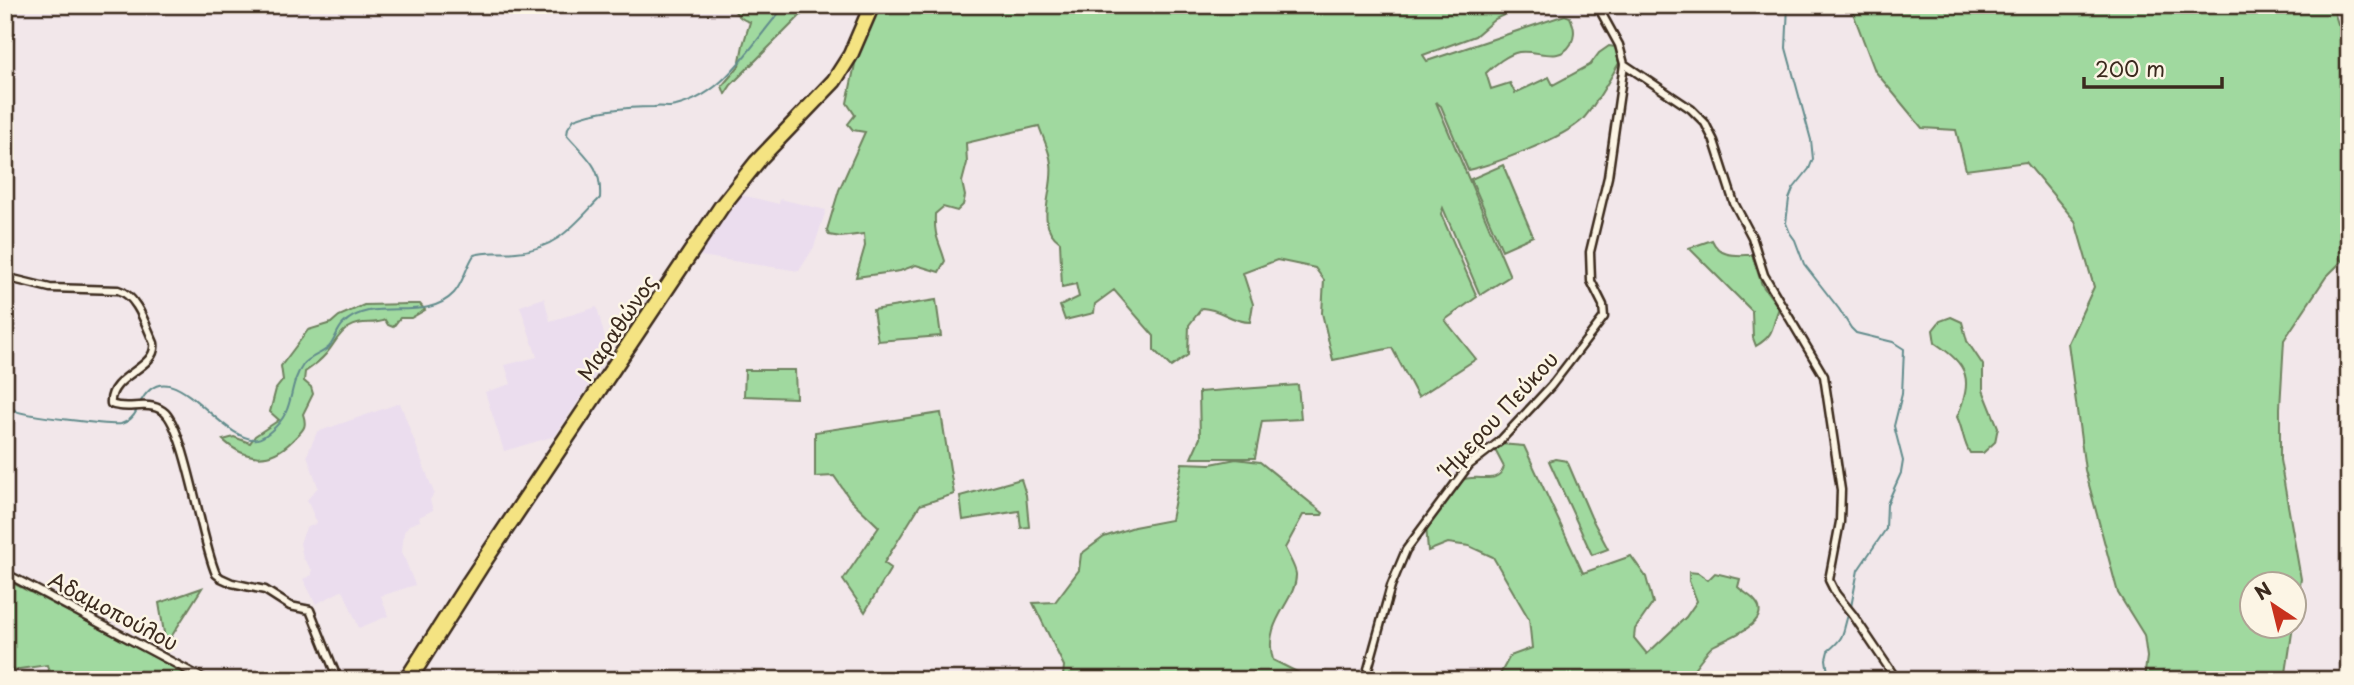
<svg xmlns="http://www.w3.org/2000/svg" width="2354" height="685" viewBox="0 0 2354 685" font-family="'Playpen Sans',sans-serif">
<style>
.built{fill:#ebddee}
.green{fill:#a0d99f;stroke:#6e825e;stroke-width:2}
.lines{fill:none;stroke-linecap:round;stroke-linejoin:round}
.stream{stroke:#628c8c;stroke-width:2}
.tertiary-casing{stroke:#3b2a1e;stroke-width:11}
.primary-casing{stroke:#3b2a1e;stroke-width:13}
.tertiary{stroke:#fcf5e5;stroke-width:6}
.primary{stroke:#f4e382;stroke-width:8}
.labels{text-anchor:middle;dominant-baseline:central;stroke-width:5;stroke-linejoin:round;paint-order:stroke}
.street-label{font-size:21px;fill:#3b2a1e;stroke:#fcf5e5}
</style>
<rect width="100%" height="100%" fill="#f2e7ea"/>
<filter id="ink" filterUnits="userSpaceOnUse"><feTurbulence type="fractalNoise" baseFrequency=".0143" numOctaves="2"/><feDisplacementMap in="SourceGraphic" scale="14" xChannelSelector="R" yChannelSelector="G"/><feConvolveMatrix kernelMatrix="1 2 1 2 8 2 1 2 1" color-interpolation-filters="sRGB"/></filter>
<g filter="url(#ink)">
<path class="built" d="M 737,194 L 779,204 L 780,199 L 826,210 L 814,247 L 799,271 L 694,255 Z
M 544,298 L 550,321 L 597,307 L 609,354 L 555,436 L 504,451 L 485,392 L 511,384 L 505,365 L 537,357 L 520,306 Z
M 400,403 L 434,493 L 430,500 L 433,510 L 419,517 L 420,521 L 409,525 L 404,532 L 402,552 L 415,585 L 381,596 L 388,616 L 359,628 L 343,590 L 316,604 L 303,579 L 312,575 L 312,570 L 303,558 L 300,543 L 306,528 L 317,523 L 307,500 L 318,487 L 307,455 L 317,432 Z"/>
<path class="green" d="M 731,5 L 811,5 L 731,85 L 725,94 L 722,86 L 739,66 L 743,45 L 750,22 C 741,20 736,14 731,5 Z
M 878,5 L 1525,5 L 1495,19 L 1475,36 L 1423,55 L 1427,61 L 1565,15 L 1570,17 C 1574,26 1576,34 1571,44 C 1559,64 1537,49 1519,52 C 1508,54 1494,65 1486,73 L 1491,89 L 1510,83 L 1515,93 L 1549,77 L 1553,85 L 1590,65 L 1599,53 L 1609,46 L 1615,47 L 1619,63 C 1608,82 1597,103 1583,119 C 1564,138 1495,164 1468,170 L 1441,106 L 1436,102 L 1510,276 L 1480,295 L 1443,208 L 1441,214 L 1477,297 L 1445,320 L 1476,359 L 1418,397 L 1392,348 L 1333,360 L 1322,313 L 1324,280 L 1315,268 L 1277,260 L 1243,273 L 1253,304 L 1250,322 C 1231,322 1222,309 1202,308 L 1189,325 L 1188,355 L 1171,367 L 1154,350 L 1154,336 L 1114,290 L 1095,304 L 1094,313 L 1065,320 L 1060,306 L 1079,297 L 1076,284 L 1062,287 L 1060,242 C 1033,222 1055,191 1051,164 C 1050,151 1043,138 1039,126 L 966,143 L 967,163 L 962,182 L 965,196 L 963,205 L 957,211 L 943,207 L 935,214 C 934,238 939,240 945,261 L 939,272 L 916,265 L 900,271 L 856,277 L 865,246 L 864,234 L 841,237 L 829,235 L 827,230 L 839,190 L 865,132 L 853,130 L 848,124 L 855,115 L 847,103 L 855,64 Z
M 1850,5 L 2332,5 L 2338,24 L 2349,38 L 2349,254 L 2326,277 L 2284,340 L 2280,408 L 2280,460 L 2301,579 L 2295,618 L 2294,584 L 2252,584 L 2252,626 L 2293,626 L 2285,680 L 2144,680 L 2147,657 L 2144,635 L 2118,593 L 2085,470 L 2068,343 L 2094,287 L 2075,221 L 2026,162 L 1966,170 L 1956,130 L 1922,128 L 1875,71 Z
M 1503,165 L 1533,236 L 1502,250 L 1471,179 Z
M 1712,240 C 1720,258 1735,255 1752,255 L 1762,285 L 1779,308 C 1771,327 1776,334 1756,346 L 1753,338 L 1752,311 L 1689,248 Z
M 936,300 L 941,336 L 878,341 L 873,310 Z
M 410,304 L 420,304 L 425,310 L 411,318 L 400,318 L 393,327 L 388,325 L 385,320 C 371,326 364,319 348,328 C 338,334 334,345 326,354 C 320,361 312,367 305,372 L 304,381 L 311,387 L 313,394 L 303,414 C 308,429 302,430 292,441 C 270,463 246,461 223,440 L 234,437 L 250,443 L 255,436 L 279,420 L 270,412 L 276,389 L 283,380 L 281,366 L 308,330 L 331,323 L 339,316 L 364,305 Z
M 1951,317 L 1962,322 L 1967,341 L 1983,365 L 1983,390 L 1998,427 L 1995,442 L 1983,453 L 1970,453 C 1963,442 1963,429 1957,417 C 1973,379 1969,366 1935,343 L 1933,330 L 1940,321 Z
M 745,370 L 795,370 L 796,398 L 744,396 Z
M 1298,385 L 1301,419 L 1262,421 L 1255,458 L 1191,458 L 1200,438 L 1199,392 Z
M 941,413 L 954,494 L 920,505 L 884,563 L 891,568 L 865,612 L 843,580 L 879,527 L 850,499 L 834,476 L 815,477 L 815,432 Z
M 1500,444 L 1524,446 L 1583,573 L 1631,556 L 1646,577 L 1653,603 L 1635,629 L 1634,638 L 1647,654 L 1686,617 L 1697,601 L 1689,581 L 1689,572 L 1698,573 L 1708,580 L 1715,573 L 1740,579 L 1738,587 C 1743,592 1751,596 1755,601 C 1775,623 1724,639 1713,646 C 1708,649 1690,673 1687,680 L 1497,680 L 1510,656 L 1532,648 L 1529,619 L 1493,557 L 1469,546 L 1448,543 L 1428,551 L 1426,525 C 1433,515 1450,486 1460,481 C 1476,472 1497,487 1504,467 L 1494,448 Z
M 1236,459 L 1260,462 L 1323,513 L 1322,515 L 1303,515 L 1285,548 C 1288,556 1295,566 1296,574 C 1297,602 1262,620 1273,660 L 1299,673 L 1300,680 L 1096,680 L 1094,676 L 1063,676 L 1064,666 L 1033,603 L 1055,602 L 1079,570 L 1081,554 L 1104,537 L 1134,527 L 1171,520 L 1182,463 L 1211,464 Z
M 1555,459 L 1567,461 L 1591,517 L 1608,549 L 1592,555 L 1549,461 Z
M 1021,479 L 1026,495 L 1029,527 L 1021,528 L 1019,511 L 963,520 L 960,496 Z
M 5,579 L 196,678 L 195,680 L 51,680 L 47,665 L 5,671 Z
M 202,588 L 166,645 L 159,603 Z"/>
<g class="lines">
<path class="stream" d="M 1788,5 L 1786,48 L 1811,140 L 1813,159 L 1809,169 L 1793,189 L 1789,199 L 1786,223 L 1790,233 L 1795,240 L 1804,264 L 1839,309 L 1851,328 L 1856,333 L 1893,342 L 1904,349 L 1902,394 L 1894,426 L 1903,461 L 1901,473 L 1887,504 L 1886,529 L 1858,570 L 1851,607
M 5,398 C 8,402 11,408 16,411 C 22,415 114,426 121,424 C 129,421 133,418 137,410
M 139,405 C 169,342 220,444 257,439 C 263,438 266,435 271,431 C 297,409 286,389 303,365 C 310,356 322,354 329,347 C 335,340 337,330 343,324 C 373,294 424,325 454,293 C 463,283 466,267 474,255 C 488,250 501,254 516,252 C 557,249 574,225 600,198 C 602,166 587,158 567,135 L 568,128 L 574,119 C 598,110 628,107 654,107 C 659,106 665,107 670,107 C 726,98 751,42 786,5
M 1829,680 L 1826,659 L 1828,651 C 1847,635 1841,635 1849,612"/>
<defs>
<path id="tertiary" d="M 1624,64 L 1691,109 L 1705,123 L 1714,141 L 1734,203 L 1752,237 L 1764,275 L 1824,376 L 1841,490 L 1840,522 L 1829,580 L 1836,594 L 1853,615 L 1897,680
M 5,277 L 50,288 L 118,290 C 137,295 146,326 154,343 C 158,369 108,375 111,404 C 128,411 147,400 163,411 C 185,426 201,541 216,574 L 221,578 L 232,583 L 265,590 L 290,606 L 310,610 L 338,680
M 5,573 L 206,680
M 1365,680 L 1391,586 L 1406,550 L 1469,465 L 1499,442 L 1551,386 L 1604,317 L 1603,305 L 1591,281 L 1590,252 L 1608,177 L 1624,64 L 1619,45 L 1597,5"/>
<path id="primary" d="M 403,680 L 462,588 L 719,205 L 754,161 L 832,79 L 848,54 L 869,5
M 412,680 L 483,568 L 724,208 L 763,159 L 836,83 L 853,56 L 875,5"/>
</defs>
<use href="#tertiary" class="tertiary-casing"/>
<use href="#primary" class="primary-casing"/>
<use href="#tertiary" class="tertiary"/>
<use href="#primary" class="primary"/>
</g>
</g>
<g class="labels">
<g class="street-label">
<text transform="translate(616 327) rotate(-56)">Μαραθώνος</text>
<text transform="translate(1498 413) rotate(-47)">Ήμερου Πεύκου</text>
<text transform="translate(114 610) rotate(28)">Αδαμοπούλου</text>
</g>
</g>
<rect width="2354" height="685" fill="none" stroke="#fcf5e5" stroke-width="28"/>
<rect x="14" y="14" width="2326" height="657" fill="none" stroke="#3b2a1e" stroke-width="2.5" filter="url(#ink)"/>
<g transform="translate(2273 605) rotate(325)"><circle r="33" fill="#fcf5e5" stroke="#afa495" stroke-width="2"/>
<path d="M0-5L12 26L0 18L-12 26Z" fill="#c8321e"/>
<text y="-10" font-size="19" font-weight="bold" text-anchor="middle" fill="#3b2a1e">N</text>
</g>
<path d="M2084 77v10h138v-10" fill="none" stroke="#3b2a1e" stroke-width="3.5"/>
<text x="2095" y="77" font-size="21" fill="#3b2a1e" stroke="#fcf5e5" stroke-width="5" paint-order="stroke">200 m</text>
</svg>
